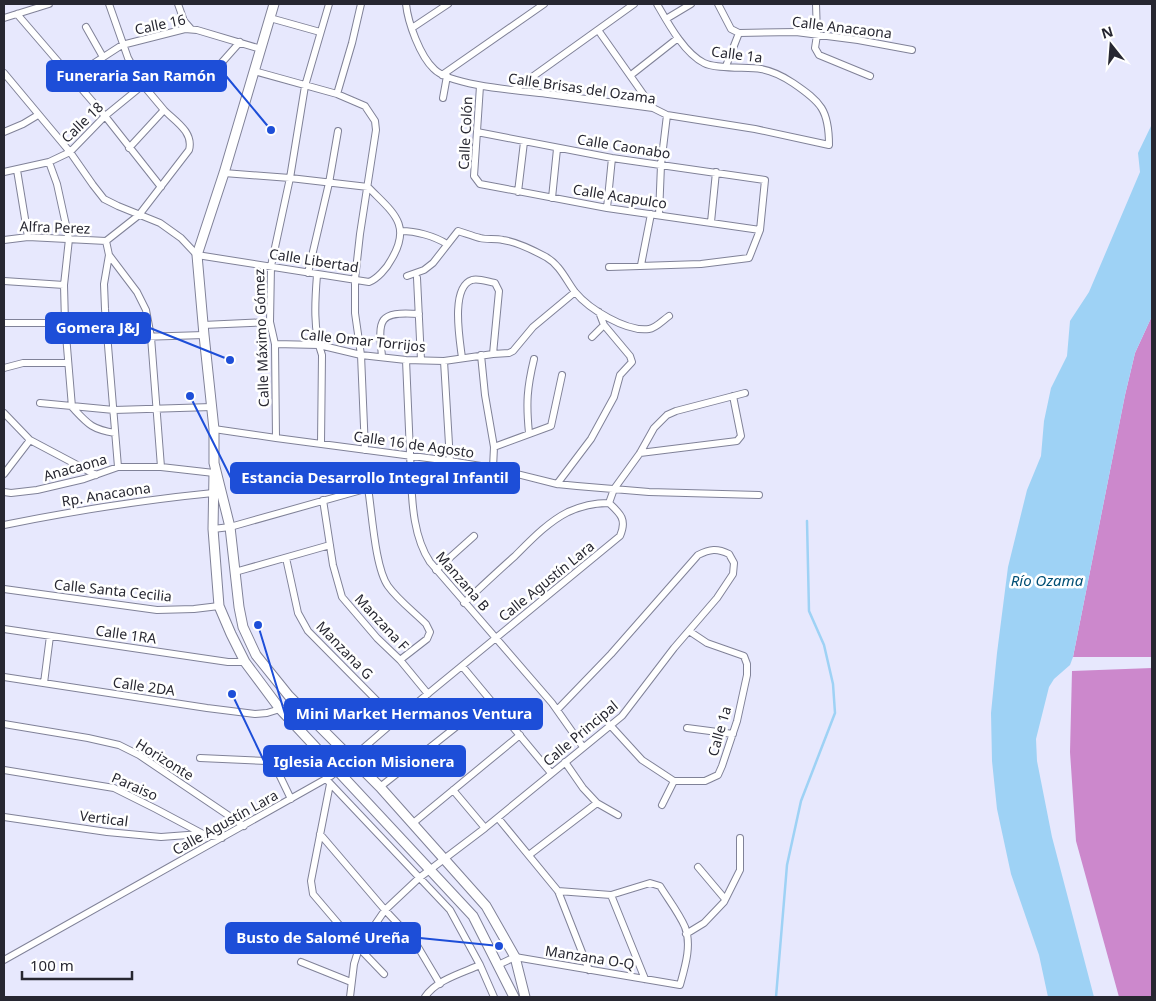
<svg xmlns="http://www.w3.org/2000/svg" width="1156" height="1001" viewBox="0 0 1156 1001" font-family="'Noto Sans',sans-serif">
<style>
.forest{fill:#c8c}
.water{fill:#9ed2f5}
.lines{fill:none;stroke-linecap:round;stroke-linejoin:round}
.stream{stroke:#9ed2f5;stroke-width:2.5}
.street-casing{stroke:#808298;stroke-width:8}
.secondary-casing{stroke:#808298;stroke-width:11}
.street{stroke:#fff;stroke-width:6}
.secondary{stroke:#fff;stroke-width:9}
.labels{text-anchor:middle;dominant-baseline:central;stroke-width:5;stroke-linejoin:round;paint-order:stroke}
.street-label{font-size:14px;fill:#272731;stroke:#fff}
.water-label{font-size:15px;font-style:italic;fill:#004f75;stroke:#fff}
.leader{fill:none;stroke:#1d4ed8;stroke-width:2}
.callout-dot{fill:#1d4ed8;stroke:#fff;stroke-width:2}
.callout{fill:#1d4ed8;stroke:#1d4ed8;stroke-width:2}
.callout-label{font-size:15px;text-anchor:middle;font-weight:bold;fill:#fff}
</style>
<rect width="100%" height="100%" fill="#e7e8fd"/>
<path class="forest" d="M 1152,316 L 1152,657 L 1073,657 L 1125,395 L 1135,353 Z
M 1152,668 L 1152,997 L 1119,997 L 1076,841 L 1070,752 L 1072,671 Z"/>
<path class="water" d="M 1152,124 L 1152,316 L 1135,353 L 1125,395 L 1073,657 L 1070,665 L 1054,679 L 1049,687 L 1036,739 L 1037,761 L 1052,837 L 1094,997 L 1048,997 L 1039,955 L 1011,874 L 997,809 L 992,761 L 991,713 L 997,653 L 1008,567 L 1027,490 L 1041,456 L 1044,421 L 1051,388 L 1067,356 L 1070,321 L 1089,292 L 1140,172 L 1138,153 Z"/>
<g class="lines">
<path class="stream" d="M 776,997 L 787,865 L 801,801 L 835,713 L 833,684 L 824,645 L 809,611 L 807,521"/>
<defs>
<path id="street" d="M 109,4 L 128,58 L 143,85 L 164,110 L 129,148
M 178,4 L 184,21 L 191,29
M 406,4 C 408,23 420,56 434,69 C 450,86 523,91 548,94 C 583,99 618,103 653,108 L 667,115 L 755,129 L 829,145 C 829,110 821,102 793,83 C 784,77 772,71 761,69 C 747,67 715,69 704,63 C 684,53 668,23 657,4
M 718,4 L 731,29 L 739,33 L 726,66
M 816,4 L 817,35 L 815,48 L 819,55 L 870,76
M 17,14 L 105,116 L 161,187
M 4,18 L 49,4
M 270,18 L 320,32
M 666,19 L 691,4
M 86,27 L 103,57
M 412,28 L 448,4
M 598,30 L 653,108
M 739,33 L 796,32 L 858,40 L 912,50
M 254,71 L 337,94 L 365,106 L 375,121 L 376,130 L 360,234 L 355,279 L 355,313 L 361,355 L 365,450
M 4,73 L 70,152 L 93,185 L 104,199 L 118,206 L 160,223 L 181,238 L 197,255 L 369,282 C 377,279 387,268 391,260 C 413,224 392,212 368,187
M 442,75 L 544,4
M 631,75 L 678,38
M 71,78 L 122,45 L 185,29 L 197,30 L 261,49
M 480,86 L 474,176 L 480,184 L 607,208 L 760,230
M 514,90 L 634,4
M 337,94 L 352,43 L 361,4
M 443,98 L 447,76
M 4,132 L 23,124 L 38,115
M 477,132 L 612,158 L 765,180 L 760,230 L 749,258 L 701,264 L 609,267
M 49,162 L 57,184 L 69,239 L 64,285 L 65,323 L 72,407 C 88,424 91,429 115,433
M 17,170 L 28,237
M 4,172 L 49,162 L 70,152 L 105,116 L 143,85 L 204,74 L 216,69 L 240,42
M 224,173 L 290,178 L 368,187
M 518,192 L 524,142
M 552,198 L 557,149
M 607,208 L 612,158
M 659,215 L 661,165 L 667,115
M 711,222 L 716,172
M 401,231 C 416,231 434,236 447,244
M 4,240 L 28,237 L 106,241
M 106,241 L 109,255 L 137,292 L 146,310 L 151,337 L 161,467
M 106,241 L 139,215 L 189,150 C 194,132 175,121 164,110
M 109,255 L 104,284 L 105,309 L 118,467
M 641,265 L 651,214
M 308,273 L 329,183 L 338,131
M 317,275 C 315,300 313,331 322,355 L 321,443
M 407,276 L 424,270 L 433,263 L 458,231 C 465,233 472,236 480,238 C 487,240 495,238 503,240 C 517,242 533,250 546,257 C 560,265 566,280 575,292 C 589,309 626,332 649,329 C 656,328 663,320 669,316
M 417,278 L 421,360
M 4,281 L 64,285
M 4,323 L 65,323
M 203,325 L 270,322
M 66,334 L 108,338 L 204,335
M 592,337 L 604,325
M 275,344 L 319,345 L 361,355 L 406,360 L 444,361 L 493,354 L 509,353 L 513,351 L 533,327 L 575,292
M 481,355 L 485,395 L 494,447 L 493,468
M 382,356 C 378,319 378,311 419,314
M 462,358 C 460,341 450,287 472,280 C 479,278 488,282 495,283 L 499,291 L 493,354
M 444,361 L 450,461
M 4,368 L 23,363 L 68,363
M 40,403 L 114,410 L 212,407
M 4,413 L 30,440 L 96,475
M 214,429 L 276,438 L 450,461 L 493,468 L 557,484 L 577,486 L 649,492 L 759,495
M 529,433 C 526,403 527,388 534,359
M 276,438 L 275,344 L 270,322 L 271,266 L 290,178 L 305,86 L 329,4
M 494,447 L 551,426 L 562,375
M 640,453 L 737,441 L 741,436 L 733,396
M 4,474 L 30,440
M 411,476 C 412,505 414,538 430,562 L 552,703 L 583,747
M 557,484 L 591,439 L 614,397 L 620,375 L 632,362 L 630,356 L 604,325 L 599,312
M 368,488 C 372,512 375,568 388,586 C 398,600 414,612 426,624 L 430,632 L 427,639 L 400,660
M 4,492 L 11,493 L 37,490 L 84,479 L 118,467 L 161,467 L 214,473
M 323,500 L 333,565 L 342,597 L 377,638 L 400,660 L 428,694
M 609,503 L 614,489 L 640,453 L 654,428 L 667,415 L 676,411 L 745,393
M 4,525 C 73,511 142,500 213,493
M 213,529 L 230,527 L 411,476 L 406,360
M 286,558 L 298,613 L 308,631 L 396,720
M 436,570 L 474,536
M 235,572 L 330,545
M 4,589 L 157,610 L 194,609 L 219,606
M 464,603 C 481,587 498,571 515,556 C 531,540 548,522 568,512 C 581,506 595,503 609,503
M 4,629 L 228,662 L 245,662
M 462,666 L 551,773
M 4,677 L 207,708 L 255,714 L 267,713 L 280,709
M 44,683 L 50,636
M 4,724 L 88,738 L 119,745 L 139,755 L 244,826
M 610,725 L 642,760 L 674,781 L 705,781 L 718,775 L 722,766 L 737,721 L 747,675 L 747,664 L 744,656 L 707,643 L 689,631
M 687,728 L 733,734
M 200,758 L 267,761 L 277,770 L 291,799
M 565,762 L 583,788 L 597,803 L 618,815
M 4,770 L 114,788 L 156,809 L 203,834 L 222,838
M 326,779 L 450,910 L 480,965 L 494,997
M 330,784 L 311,881 L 313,894 L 359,948 L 384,974
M 380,787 L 490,700
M 453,790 L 485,828
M 662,805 L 674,781
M 4,817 L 107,832 L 161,837 L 201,834
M 498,818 L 558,891 L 589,970
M 412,824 L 520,735
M 320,834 L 385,910 L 415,942 L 440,984
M 529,855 L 597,803
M 698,867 L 725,899
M 611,895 L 645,979
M 686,934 L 704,923 L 724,902 L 740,870 L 740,838
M 4,960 L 331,776 L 396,720 L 620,536 C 627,520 621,514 609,503
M 301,962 L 351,982
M 498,965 L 515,957 L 680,985 C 685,967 692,945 685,927 C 679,913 668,899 660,886 L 650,883 L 611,895 L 558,891
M 350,997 L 354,964 L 359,948 L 385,910 L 419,878 L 485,828 L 622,716 L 674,648 L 717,598 L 733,574 L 734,563 L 729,554 C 717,548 710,549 698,555 L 611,654 L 557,710
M 425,997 C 436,980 462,973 480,965"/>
<path id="secondary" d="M 274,4 L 224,173 L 197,255 L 204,335 L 214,429 L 214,463 L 230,527 L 239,607 L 243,627 L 256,655 L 289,696 L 380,787 L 486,906 L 515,957 L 525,997
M 214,473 L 213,529 L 219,606 L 231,634 L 245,662 L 280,709 L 473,916 L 514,997"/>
</defs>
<use href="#street" class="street-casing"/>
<use href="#secondary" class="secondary-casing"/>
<use href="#street" class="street"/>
<use href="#secondary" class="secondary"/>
</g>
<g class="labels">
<g class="street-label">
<text transform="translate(160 24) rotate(-12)">Calle 16</text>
<text transform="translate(842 27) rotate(7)">Calle Anacaona</text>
<text transform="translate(737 54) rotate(7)">Calle 1a</text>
<text transform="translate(582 88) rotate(8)">Calle Brisas del Ozama</text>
<text transform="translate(82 122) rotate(-44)">Calle 18</text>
<text transform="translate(465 133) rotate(-87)">Calle Colón</text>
<text transform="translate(624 146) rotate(9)">Calle Caonabo</text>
<text transform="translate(620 196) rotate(9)">Calle Acapulco</text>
<text transform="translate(55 227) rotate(2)">Alfra Perez</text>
<text transform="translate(314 260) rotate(9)">Calle Libertad</text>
<text transform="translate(261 338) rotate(-92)">Calle Máximo Gómez</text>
<text transform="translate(363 340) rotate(6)">Calle Omar Torrijos</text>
<text transform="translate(414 444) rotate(8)">Calle 16 de Agosto</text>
<text transform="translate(75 467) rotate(-16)">Anacaona</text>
<text transform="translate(106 494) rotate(-9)">Rp. Anacaona</text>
<text transform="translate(463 581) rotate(49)">Manzana B</text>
<text transform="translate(546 581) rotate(-39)">Calle Agustín Lara</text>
<text transform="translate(113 590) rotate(6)">Calle Santa Cecilia</text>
<text transform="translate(382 622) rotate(47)">Manzana F</text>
<text transform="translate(126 634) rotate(8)">Calle 1RA</text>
<text transform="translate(345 650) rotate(46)">Manzana G</text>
<text transform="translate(144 686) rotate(8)">Calle 2DA</text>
<text transform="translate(719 731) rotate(-74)">Calle 1a</text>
<text transform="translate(580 733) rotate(-40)">Calle Principal</text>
<text transform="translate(165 759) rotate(32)">Horizonte</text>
<text transform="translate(135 786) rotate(24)">Paraiso</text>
<text transform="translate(104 818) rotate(7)">Vertical</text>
<text transform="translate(225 822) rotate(-29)">Calle Agustín Lara</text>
<text transform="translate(590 957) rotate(9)">Manzana O-Q</text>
</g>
<g class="water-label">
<text x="1047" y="580">Río Ozama</text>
</g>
</g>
<path class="leader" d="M271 130L226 76M230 360L150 328M190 396L231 478M258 625L285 714M232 694L264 761M499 946L420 938"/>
<g class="callout-dot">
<circle cx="271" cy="130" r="5"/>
<circle cx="230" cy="360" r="5"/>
<circle cx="190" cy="396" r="5"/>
<circle cx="258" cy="625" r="5"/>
<circle cx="232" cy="694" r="5"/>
<circle cx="499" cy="946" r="5"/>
</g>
<g class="callout">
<rect x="47" y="61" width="179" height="30" rx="5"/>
<rect x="46" y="313" width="104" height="30" rx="5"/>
<rect x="231" y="463" width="288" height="30" rx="5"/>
<rect x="285" y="699" width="257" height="30" rx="5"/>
<rect x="264" y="746" width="201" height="30" rx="5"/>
<rect x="226" y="923" width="194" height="30" rx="5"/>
</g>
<g class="callout-label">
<text x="136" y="81">Funeraria San Ramón</text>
<text x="98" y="333">Gomera J&amp;J</text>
<text x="375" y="483">Estancia Desarrollo Integral Infantil</text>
<text x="414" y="719">Mini Market Hermanos Ventura</text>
<text x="364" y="767">Iglesia Accion Misionera</text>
<text x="323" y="943">Busto de Salomé Ureña</text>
</g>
<rect width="1156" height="1001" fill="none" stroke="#272731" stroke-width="10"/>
<g transform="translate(1111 45) rotate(343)" stroke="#ffffff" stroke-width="4" paint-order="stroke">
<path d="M0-4L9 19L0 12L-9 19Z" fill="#272731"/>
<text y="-8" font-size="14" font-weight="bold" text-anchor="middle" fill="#272731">N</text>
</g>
<path d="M22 971v8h110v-8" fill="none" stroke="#272731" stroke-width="2.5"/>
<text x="30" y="971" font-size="15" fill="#272731" stroke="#ffffff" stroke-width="4" paint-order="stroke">100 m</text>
</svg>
